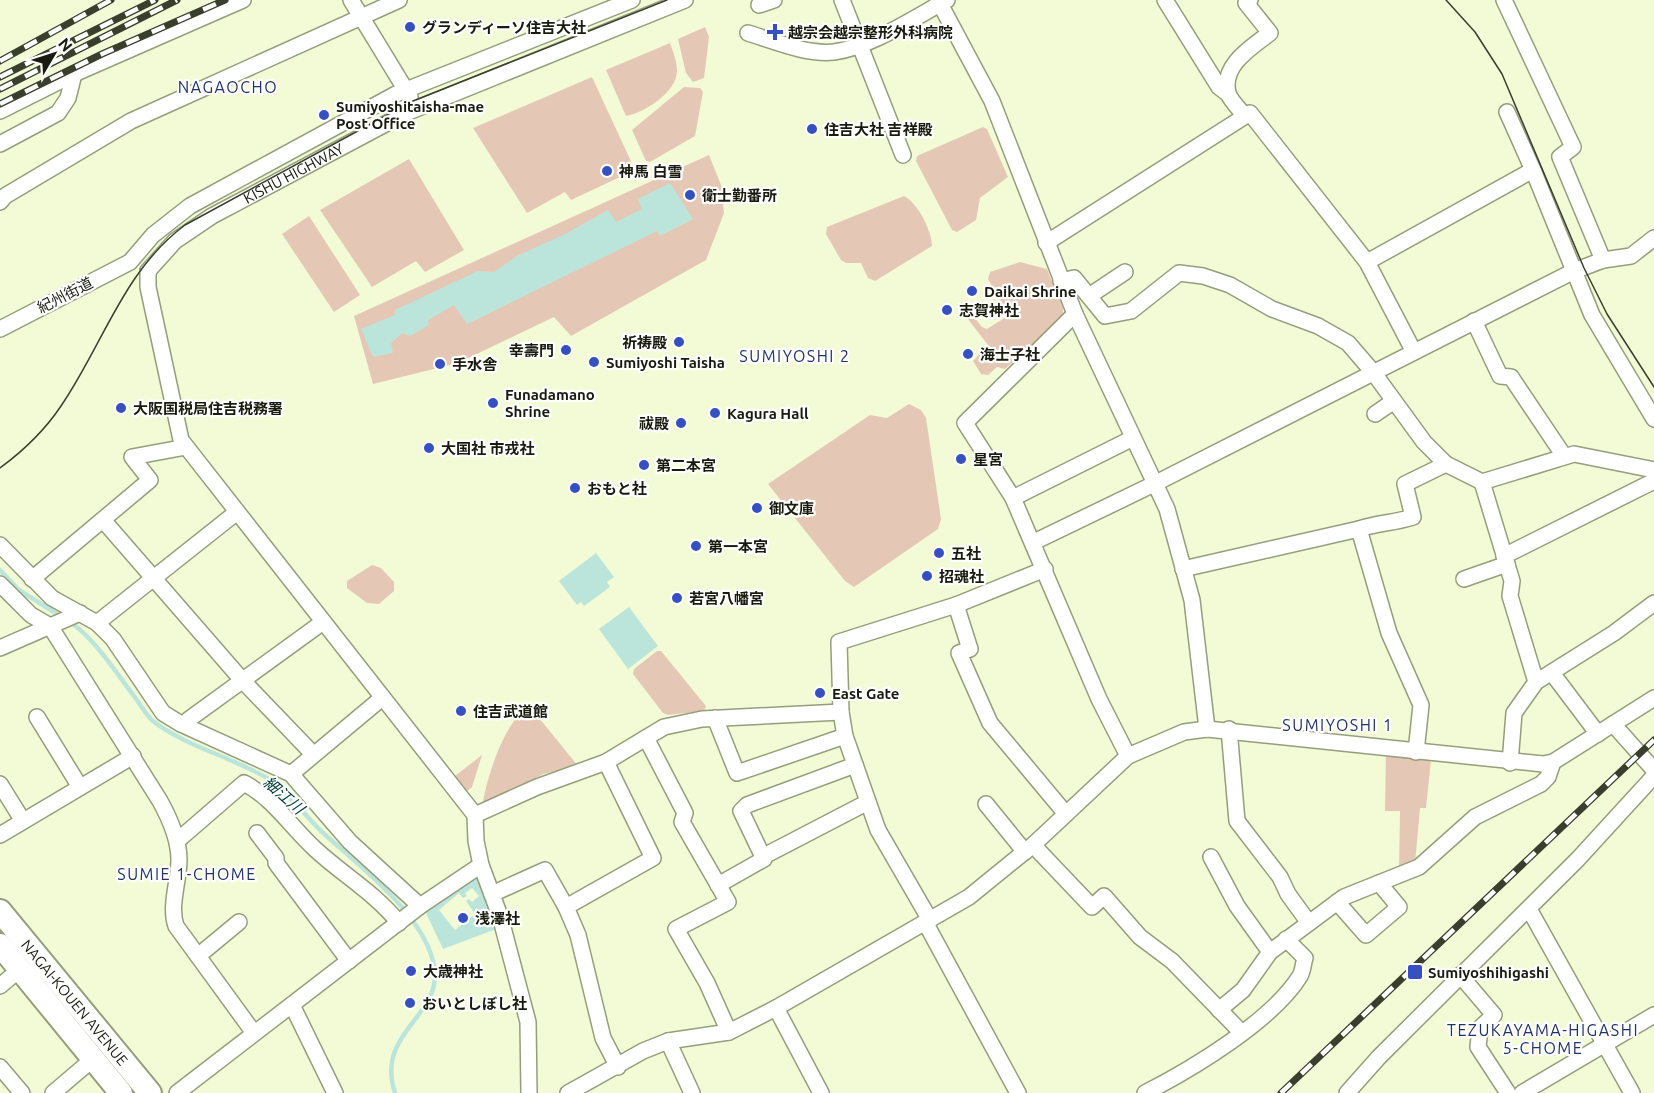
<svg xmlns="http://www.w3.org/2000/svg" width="1654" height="1093" viewBox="0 0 1654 1093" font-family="Ubuntu,'Noto Sans JP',sans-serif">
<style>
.green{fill:#e4c8b5}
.water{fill:#bbe5db;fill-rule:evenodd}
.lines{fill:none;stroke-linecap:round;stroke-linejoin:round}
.stream{stroke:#bbe5db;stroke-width:4.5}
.minor-casing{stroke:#969d7b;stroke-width:18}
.highway-casing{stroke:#969d7b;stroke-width:26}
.minor{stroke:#fff;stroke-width:15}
.highway{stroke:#fff;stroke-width:22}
.tram{stroke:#3a3e2d;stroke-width:1.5}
.rail-casing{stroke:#3a3e2d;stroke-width:7}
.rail{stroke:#fff;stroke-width:4.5;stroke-dasharray:14;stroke-linecap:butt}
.poi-dot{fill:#364fc1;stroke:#fff;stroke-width:2}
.labels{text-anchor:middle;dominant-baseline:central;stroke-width:4.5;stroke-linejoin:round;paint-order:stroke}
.poi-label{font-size:15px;font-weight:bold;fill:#181b0e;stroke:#fff;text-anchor:start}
.street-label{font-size:15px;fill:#181b0e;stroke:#fff}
.neighbourhood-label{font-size:16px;letter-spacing:1.5px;fill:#22326a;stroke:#fff}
.water-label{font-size:16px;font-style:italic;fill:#054339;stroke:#fff}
</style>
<rect width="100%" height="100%" fill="#f3fbd6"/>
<path class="green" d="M 705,27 L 709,37 L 704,78 L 693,82 L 686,73 L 678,39 Z
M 670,43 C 673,52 677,61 677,71 C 677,92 644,113 626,116 L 606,70 Z
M 592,77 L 635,170 L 571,200 L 565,192 L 527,213 L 473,128 Z
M 684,87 L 700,88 L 703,92 L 695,136 L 650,162 L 646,161 L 632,130 Z
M 983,127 L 987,129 L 1008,177 L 980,198 L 976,220 L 957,232 L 952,230 L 916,161 L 917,156 Z
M 709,155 L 721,185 L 724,213 L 706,260 L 571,336 L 554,317 L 458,363 L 373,384 L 354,316 Z
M 409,159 L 464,250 L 425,272 L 416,261 L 372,287 L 320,210 Z
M 904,196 C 918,203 932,231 932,246 L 875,281 L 868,278 L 861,263 L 846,263 L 841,260 L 826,234 L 827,227 Z
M 309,216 L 360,295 L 334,312 L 282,234 Z
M 1020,262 L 1047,269 L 1063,308 L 1063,317 L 1005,369 L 997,367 L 988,375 L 981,374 L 973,361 L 988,345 L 957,305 L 962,302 L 982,327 L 987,329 L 1006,317 L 1007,312 L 988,279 L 990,272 Z
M 909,404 L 921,410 L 926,418 L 941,519 L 938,529 L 854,587 L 845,581 L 768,484 L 870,415 L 887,418 Z
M 372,565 L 381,568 L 394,582 L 394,591 L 379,604 L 367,603 L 347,588 L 347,581 Z
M 657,651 L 661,651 L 706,706 L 704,711 L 668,715 L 663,713 L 633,674 L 634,669 Z
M 531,708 L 578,766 L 543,774 L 485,806 L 483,804 C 485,782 507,712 531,708 Z
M 1386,751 L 1431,760 L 1426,808 L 1420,808 L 1415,864 L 1399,871 L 1400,811 L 1385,811 Z
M 482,755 L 472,787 L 467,791 L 455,776 Z"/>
<path class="water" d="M 670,183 L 693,219 L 660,236 L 657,231 L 467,324 L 454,305 L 428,320 L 429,325 L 410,336 L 402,333 L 391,343 L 393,353 L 373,357 L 361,329 L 395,315 L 395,310 L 478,271 L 494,272 L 517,256 L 567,233 L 608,210 L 616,222 L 642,209 L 638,199 Z
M 596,553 L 614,577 L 607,582 L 610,587 L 584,606 L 581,602 L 577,605 L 559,581 Z
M 629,607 L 658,646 L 628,669 L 599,629 Z
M 475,876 L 479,877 L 499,928 L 443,949 L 425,911 ZM 472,888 L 479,896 L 472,902 L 469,899 L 466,901 L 475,914 L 455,930 L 439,910 L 459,893 L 463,898 L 467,896 L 465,893 Z"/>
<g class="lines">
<path class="stream" d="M 0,570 L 19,590 L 62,617
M 69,621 C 96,640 114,670 134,696 C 140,704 146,715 153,721 C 185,746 232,757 267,778 C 286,790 303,813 319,829 C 356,864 420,910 433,961 C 448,1016 374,1029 395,1093"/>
<defs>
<g id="minor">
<path d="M 351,0 L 410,97"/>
<path d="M 842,0 L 903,155"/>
<path d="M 1165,0 L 1219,87 L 1228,94"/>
<path d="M 1504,0 L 1573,147 L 1560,157 L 1603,260"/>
<path d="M 759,5 L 774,0"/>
<path d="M 748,33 C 774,41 807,55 834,52 C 871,47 914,18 947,0"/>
<path d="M 0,111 L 74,74 L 243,0"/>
<path d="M 1245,116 C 1240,110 1230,100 1228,93 C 1221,65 1252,47 1270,33 L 1246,3 L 1250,0"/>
<path d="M 0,144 L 58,113 L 68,98 L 74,74"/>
<path d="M 1533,170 L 1592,315 L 1654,419"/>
<path d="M 0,202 L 5,196 L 131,121 L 399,0"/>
<path d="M 1046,243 L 1250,113 L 1367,262 L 1414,352"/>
<path d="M 1367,262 L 1533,170 L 1507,112"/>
<path d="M 148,271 L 148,287 L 181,440 L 475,815 L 476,841 L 481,865 L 500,916 L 528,1022 L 529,1093"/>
<path id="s1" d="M 148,271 L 175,241 L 212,216 L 406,113 L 685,0"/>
<path d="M 1061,281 L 1074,278 L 1105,316 L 1131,311 L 1179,273 L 1203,276 L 1230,285 L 1272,309 L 1318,326 L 1348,343 L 1373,372 L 1424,442 L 1446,464 L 1482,482 L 1574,454 L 1654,470"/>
<path d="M 1089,296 L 1125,272"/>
<path d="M 1075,314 L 965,423 L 1013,498 L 1099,699 L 1128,756"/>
<path d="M 1474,321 L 1500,376 L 1511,377 L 1564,456"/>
<path d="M 0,329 L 130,262 L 153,235 L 190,206 L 396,94 L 632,0"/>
<path d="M 1375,414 L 1394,401"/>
<path d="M 1482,482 L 1512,581 L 1510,596 L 1536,682 L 1514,713 L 1510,763"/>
<path d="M 1013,498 L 1133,438"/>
<path d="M 103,520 L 242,680 L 313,754"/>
<path d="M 1359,529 C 1377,523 1394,523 1413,517 L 1405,484 L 1446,464"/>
<path d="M 1034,542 L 1156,483 L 1574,271 L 1603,260 L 1631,256 L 1654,238"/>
<path d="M 0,545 L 52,598 L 97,623 L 113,639 L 163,713 L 181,724 L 291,774 L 350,842 L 420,906"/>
<path d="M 1504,556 L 1654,481"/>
<path d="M 1183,569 L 1359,529 L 1389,633 L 1421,705 L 1416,752"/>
<path d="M 32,579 L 150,480 L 132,457 L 186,447"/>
<path d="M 1464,579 L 1507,564"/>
<path d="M 0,584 L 31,615 L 50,626 L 160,801 C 170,819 179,839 179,860 C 179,881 169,906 176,926 L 254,1033"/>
<path d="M 956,605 L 970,649 L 959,653 L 990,723 L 1066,814"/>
<path d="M 97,623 L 237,512"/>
<path d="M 0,648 L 80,613"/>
<path d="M 1552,673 L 1598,734"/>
<path d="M 1536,682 L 1614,633 L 1654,603"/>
<path d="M 37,717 L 80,787"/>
<path d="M 715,718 L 737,773 L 845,736"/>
<path d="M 188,720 L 323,622"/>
<path d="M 1613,724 L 1654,770"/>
<path d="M 1207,729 L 1543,764 L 1553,762 L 1654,698"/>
<path d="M 1229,729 L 1237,821 L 1280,877 L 1288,894 L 1309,923"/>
<path d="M 646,738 L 685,813 L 682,822 L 728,902 L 676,929 L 707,983 L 729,1032"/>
<path d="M 606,762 L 653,858 L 566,907 L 578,935 L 603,1038 L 618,1067"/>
<path d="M 291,774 L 382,698"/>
<path d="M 0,784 L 23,821"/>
<path d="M 986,804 L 1025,852"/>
<path d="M 475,815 L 537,787 L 606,762 L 664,727 L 702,719 L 841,712"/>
<path d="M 257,833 L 276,858 L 276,863 L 349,961"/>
<path d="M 0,835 L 133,756"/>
<path d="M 177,841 L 244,783 C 273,798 291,827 315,849 C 343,875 375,893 399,923"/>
<path d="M 1033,845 L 1092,907 L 1104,896 L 1140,937 L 1172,961 L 1241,1032"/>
<path d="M 764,856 L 868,802"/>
<path d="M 1211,857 L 1237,906 L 1270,952"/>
<path d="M 718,885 L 764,859 L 741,811 L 747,805 L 855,765"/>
<path d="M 492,894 L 545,870 L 566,907"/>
<path d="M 1337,902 L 1366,935 L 1399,907 L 1379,883"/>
<path d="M 1529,909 L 1632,1093"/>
<path d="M 930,920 L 878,830 L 845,736 L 841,712 L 839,642 L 956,605 L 1045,569"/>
<path d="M 925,922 L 1018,1093"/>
<path d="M 198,956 L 239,922"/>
<path d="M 1460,975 L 1494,1015 L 1480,1028 L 1478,1047 L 1508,1093"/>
<path d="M 0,986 L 20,969"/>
<path d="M 292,1005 L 335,1093"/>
<path d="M 776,1008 L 821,1093"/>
<path d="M 1219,1010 L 1243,990 L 1270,952 L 1344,897 L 1419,867 L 1475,817 L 1541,784 L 1548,777 L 1553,762"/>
<path d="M 668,1041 L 692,1093"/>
<path d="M 0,1067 L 22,1093"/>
<path d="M 53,1093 L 93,1059"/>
<path d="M 177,1093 L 420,906 L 481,865"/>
<path d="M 568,1093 L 643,1051 L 668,1041 L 729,1032 L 776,1008 L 969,897 L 1033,845 L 1128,756 L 1184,732 L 1207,729 L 1192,600 L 1167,509 L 1075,314 L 992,101 L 938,0"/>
<path d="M 1145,1093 C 1192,1069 1272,1021 1300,976 C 1303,971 1303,964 1305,958 L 1286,939"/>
<path d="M 1347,1093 L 1379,1057 L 1578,859 L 1654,776"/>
<path d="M 1522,1093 L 1654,1015"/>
</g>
<g id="highway">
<path id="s2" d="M 0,911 L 150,1093"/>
<path d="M 0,945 L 121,1093"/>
</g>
</defs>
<use href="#minor" class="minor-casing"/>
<use href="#highway" class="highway-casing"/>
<use href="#minor" class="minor"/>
<use href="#highway" class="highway"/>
<path class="tram" d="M 1446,0 L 1475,32 L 1502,74 L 1584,268 L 1607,314 L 1654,387
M 0,468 C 23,451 45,430 61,406 C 103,345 123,271 185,225 L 413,101 L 667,0"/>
<defs>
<path id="rail" d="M 0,61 L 111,0
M 0,77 L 155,0
M 0,89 L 177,0
M 0,104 L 102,54 L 225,0
M 1281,1093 L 1654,740"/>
</defs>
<use href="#rail" class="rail-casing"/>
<use href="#rail" class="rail"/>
</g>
<g class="poi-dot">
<circle cx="410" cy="27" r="6"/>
<path d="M772 23h6v6h6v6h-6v6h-6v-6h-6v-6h6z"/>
<circle cx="324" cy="115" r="6"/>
<circle cx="812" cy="129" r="6"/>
<circle cx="607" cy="171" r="6"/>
<circle cx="690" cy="195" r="6"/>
<circle cx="972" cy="291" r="6"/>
<circle cx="947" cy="310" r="6"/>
<circle cx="679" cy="342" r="6"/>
<circle cx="566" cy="350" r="6"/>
<circle cx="968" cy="354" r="6"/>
<circle cx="594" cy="362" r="6"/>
<circle cx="440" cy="364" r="6"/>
<circle cx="493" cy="403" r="6"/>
<circle cx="121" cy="408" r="6"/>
<circle cx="715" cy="413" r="6"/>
<circle cx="681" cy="423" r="6"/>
<circle cx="429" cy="448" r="6"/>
<circle cx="961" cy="459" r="6"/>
<circle cx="644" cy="465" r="6"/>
<circle cx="575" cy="488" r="6"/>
<circle cx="757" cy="508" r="6"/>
<circle cx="696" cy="546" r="6"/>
<circle cx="939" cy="553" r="6"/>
<circle cx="927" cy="576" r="6"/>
<circle cx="677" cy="598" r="6"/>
<circle cx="820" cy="693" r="6"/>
<circle cx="461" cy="711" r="6"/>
<circle cx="463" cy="918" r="6"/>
<circle cx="411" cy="971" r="6"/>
<rect x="1407" y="964" width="16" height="16" rx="3"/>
<circle cx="410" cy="1003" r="6"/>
</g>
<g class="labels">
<g class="poi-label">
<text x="422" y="27">グランディーソ住吉大社</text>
<text x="788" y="32">越宗会越宗整形外科病院</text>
<text x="336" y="106">Sumiyoshitaisha-mae<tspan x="336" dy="17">Post Office</tspan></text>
<text x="824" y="129">住吉大社 吉祥殿</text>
<text x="619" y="171">神馬 白雪</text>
<text x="702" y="195">衛士勤番所</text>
<text x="984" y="291">Daikai Shrine</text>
<text x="959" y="310">志賀神社</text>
<text x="667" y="342" text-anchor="end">祈祷殿</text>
<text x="554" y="350" text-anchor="end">幸壽門</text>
<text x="980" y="354">海士子社</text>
<text x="606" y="362">Sumiyoshi Taisha</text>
<text x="452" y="364">手水舎</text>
<text x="505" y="394">Funadamano<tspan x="505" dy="17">Shrine</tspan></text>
<text x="133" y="408">大阪国税局住吉税務署</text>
<text x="727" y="413">Kagura Hall</text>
<text x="669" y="423" text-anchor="end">祓殿</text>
<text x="441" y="448">大国社 市戎社</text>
<text x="973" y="459">星宮</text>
<text x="656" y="465">第二本宮</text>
<text x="587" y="488">おもと社</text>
<text x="769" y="508">御文庫</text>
<text x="708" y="546">第一本宮</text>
<text x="951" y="553">五社</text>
<text x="939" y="576">招魂社</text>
<text x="689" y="598">若宮八幡宮</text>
<text x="832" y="693">East Gate</text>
<text x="473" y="711">住吉武道館</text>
<text x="475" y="918">浅澤社</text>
<text x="423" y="971">大歳神社</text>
<text x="1428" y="972">Sumiyoshihigashi</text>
<text x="422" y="1003">おいとしぼし社</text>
</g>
<g class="street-label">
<text stroke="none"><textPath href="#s1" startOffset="177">KISHU HIGHWAY</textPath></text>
<text transform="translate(65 295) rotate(-27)">紀州街道</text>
<text stroke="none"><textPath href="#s2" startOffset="118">NAGAI-KOUEN AVENUE</textPath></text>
</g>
<g class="neighbourhood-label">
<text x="228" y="87">NAGAOCHO</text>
<text x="795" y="356">SUMIYOSHI 2</text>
<text x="1338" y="725">SUMIYOSHI 1</text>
<text x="187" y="874">SUMIE 1-CHOME</text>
<text x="1543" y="1030">TEZUKAYAMA-HIGASHI<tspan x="1543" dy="18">5-CHOME</tspan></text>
</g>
<g class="water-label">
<text transform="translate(284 795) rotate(41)">細江川</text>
</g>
</g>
<g transform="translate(54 54) rotate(51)" stroke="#ffffff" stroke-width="4.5" paint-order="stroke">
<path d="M0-4.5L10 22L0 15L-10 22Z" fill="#181b0e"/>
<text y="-9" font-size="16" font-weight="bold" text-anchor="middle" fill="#181b0e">N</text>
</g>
</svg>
